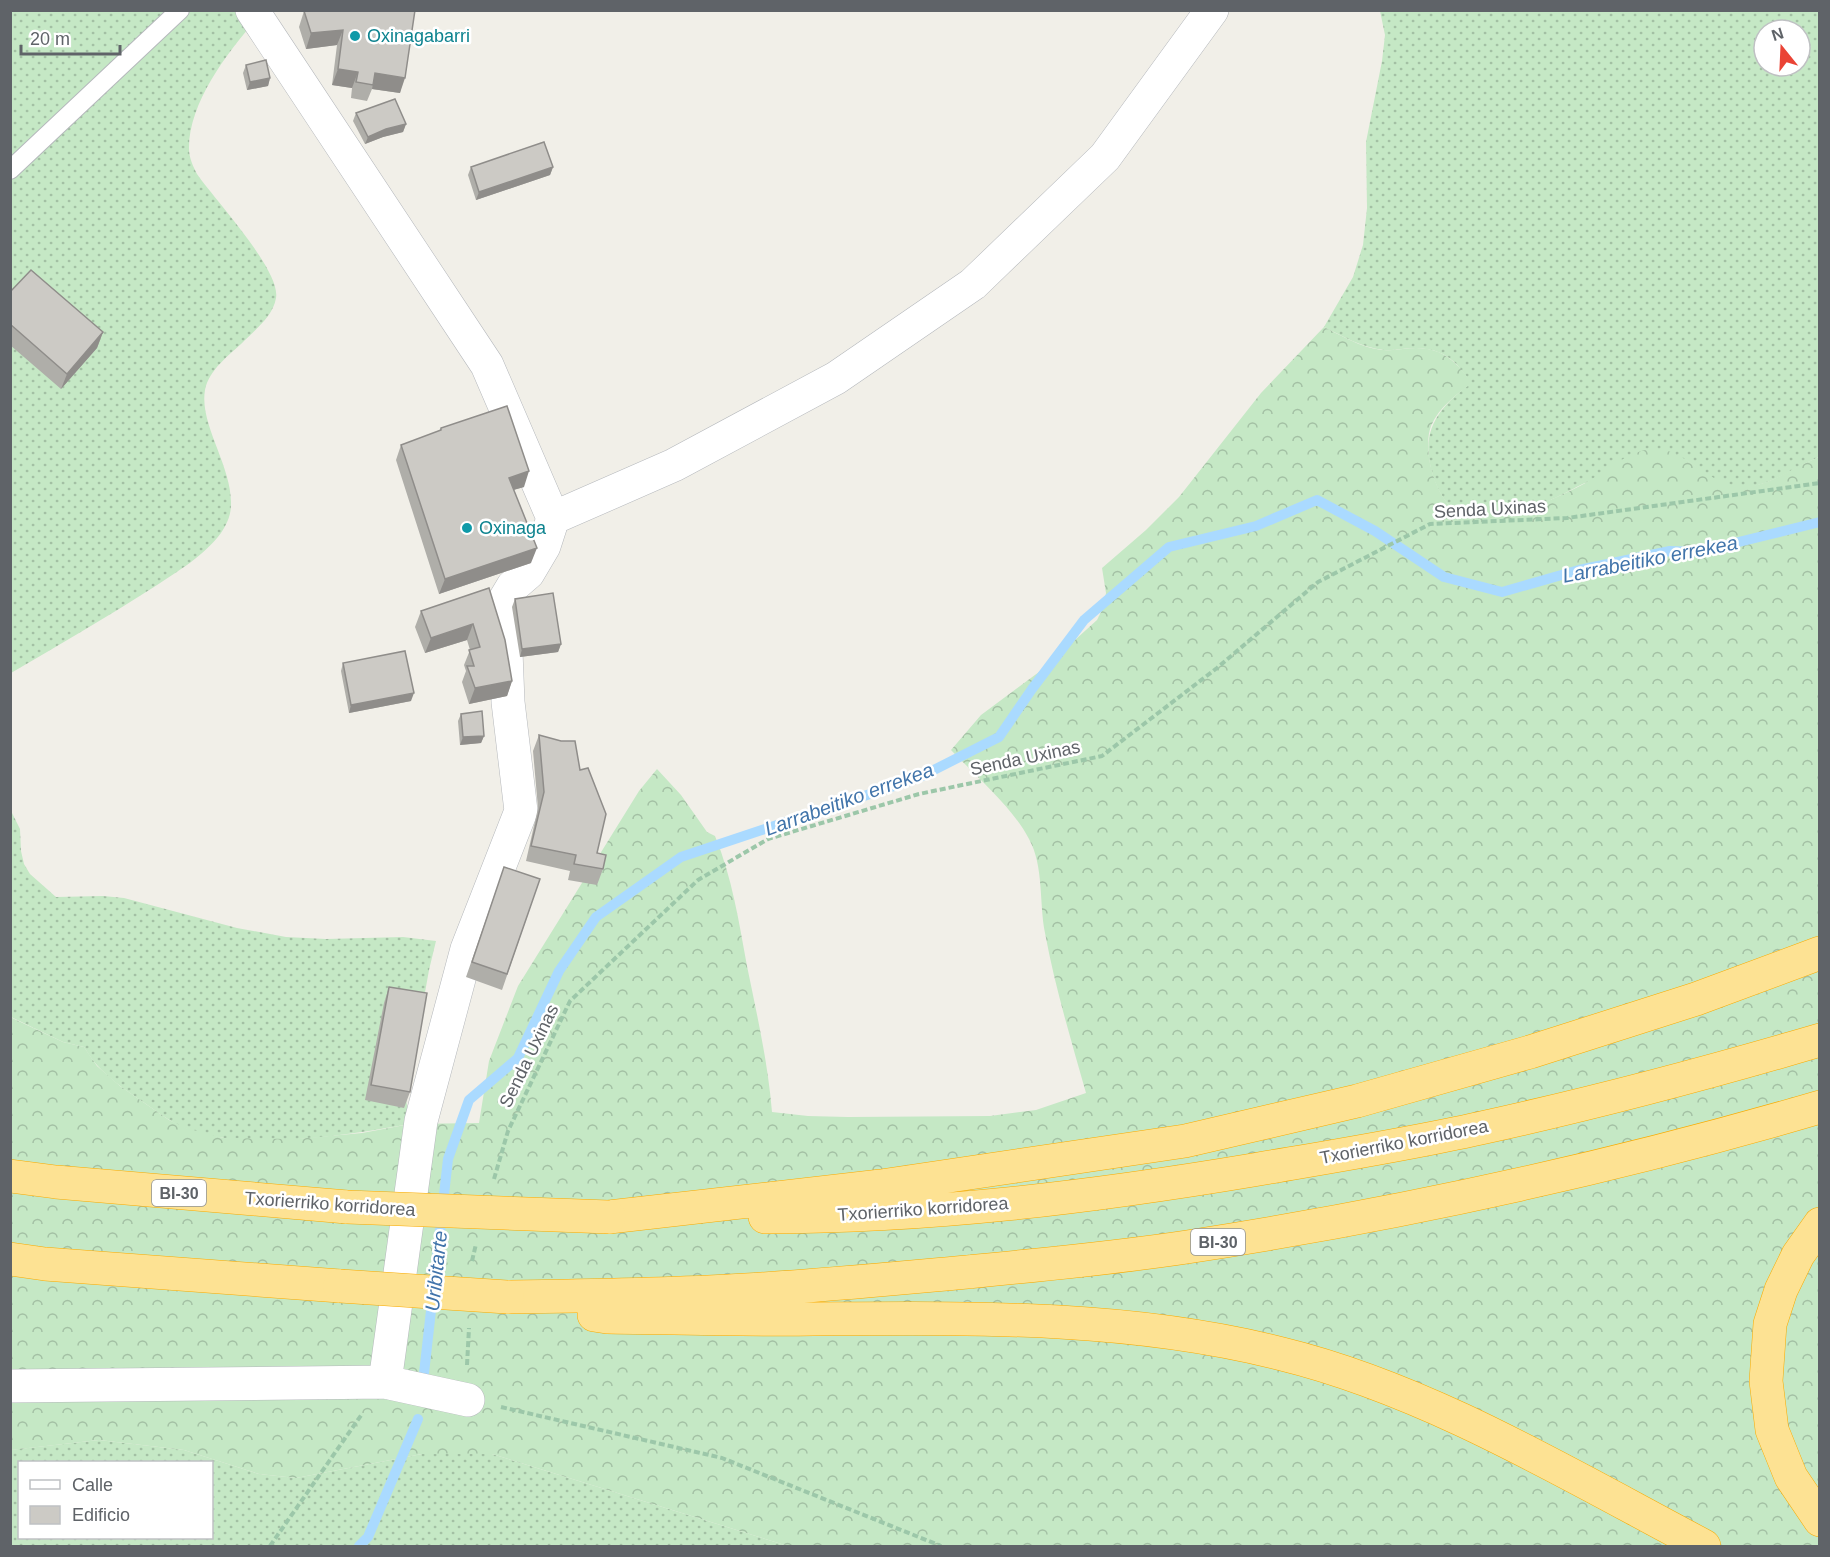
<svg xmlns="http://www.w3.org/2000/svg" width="1830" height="1557" viewBox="0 0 1830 1557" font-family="Helvetica,sans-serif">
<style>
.grass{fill:url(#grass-dots);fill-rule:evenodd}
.forest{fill:url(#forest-crowns)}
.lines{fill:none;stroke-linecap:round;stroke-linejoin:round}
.stream{stroke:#aadaff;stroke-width:10}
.service-casing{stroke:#b5b8bc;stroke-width:20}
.minor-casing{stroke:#b5b8bc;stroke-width:34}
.motorway-casing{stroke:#f9ab00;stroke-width:34}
.path{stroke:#9cc7a9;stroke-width:4;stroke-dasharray:6 3;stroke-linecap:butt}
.service{stroke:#fff;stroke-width:18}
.minor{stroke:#fff;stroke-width:33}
.motorway{stroke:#fde293;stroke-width:33}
.motorway-bridge-casing{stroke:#f9ab00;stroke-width:34;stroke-linecap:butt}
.motorway-bridge{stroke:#fde293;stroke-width:33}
.wall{fill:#afaea9}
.shaded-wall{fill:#8f8d8a}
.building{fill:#cccac5;stroke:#8f8d8a;stroke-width:1.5}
.culture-dot{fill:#0f9aa8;stroke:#fff;stroke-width:2}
.labels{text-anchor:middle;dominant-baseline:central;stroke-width:5;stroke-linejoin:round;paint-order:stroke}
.shield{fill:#fff;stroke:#8f9295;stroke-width:1.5}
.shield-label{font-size:16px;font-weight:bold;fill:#5f6368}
.culture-label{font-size:18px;fill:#0d838f;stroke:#fff;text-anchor:start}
.street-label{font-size:18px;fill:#5f6368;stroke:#fff}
.water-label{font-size:20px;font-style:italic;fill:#4174aa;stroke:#fff}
</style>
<defs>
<pattern id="grass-dots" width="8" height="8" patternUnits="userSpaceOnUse" patternTransform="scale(1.5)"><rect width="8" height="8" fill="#c5e8c5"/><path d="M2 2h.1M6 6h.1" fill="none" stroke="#a3c0a4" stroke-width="1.8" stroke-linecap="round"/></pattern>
<pattern id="forest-crowns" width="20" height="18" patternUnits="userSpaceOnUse" patternTransform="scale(1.5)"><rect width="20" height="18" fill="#c5e8c5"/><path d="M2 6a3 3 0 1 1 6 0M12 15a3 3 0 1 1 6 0" fill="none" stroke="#a3c0a4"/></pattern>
</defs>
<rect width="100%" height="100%" fill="#f1efe8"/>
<path class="grass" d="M 10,11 L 276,11 L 263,12 C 232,46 189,100 189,148 C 189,158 193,166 197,174 C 214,199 281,270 276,298 C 273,316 256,329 244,341 C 230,355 209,369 205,390 C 199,424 232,466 231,504 C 231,515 227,524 221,533 C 205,555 177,572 154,587 C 107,617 59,645 11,673 Z
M 1380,11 L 1819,11 L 1819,457 C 1788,470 1752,500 1718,482 C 1707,476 1697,467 1686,460 C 1664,465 1642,470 1619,475 C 1609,477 1598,478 1588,482 C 1578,485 1569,492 1559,496 C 1537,507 1490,525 1467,517 C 1444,510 1432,480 1429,458 C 1424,423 1446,402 1471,383 C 1456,361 1445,349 1416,348 C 1405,348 1394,351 1384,350 C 1363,348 1342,336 1324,327 L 1353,277 L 1363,245 L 1367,208 L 1366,142 L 1382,61 L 1385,35 ZM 1764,30 L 1800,30 L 1800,66 L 1764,66 Z
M 10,809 L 20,829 L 21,851 L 24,864 L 30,874 L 56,897 L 103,896 L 124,898 L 237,928 L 286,937 L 326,939 L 403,937 L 436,941 L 429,970 L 406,1099 L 410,1124 C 348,1135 246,1152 187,1129 C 170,1122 155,1110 140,1100 C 118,1085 97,1070 84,1047 L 63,1042 L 11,1017 Z
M 99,1440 L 184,1450 L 259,1474 L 296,1478 L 422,1454 L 492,1454 L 788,1546 L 11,1546 L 10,1450 ZM 20,1462 L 212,1462 L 212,1538 L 20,1538 Z"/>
<path class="forest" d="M 1324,327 C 1342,336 1364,349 1384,350 C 1395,351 1406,348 1416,348 C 1444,348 1457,363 1472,383 C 1456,395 1439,407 1431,426 C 1421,453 1438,511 1469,518 C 1500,524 1563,496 1589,481 C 1610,469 1633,447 1659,449 C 1676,451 1689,462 1703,471 C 1751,505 1774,475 1819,457 L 1819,1546 L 788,1546 L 492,1454 L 422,1454 L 296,1478 L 259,1474 L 184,1450 L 99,1440 L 11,1450 L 10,1017 L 63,1042 L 84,1047 L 97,1066 L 120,1086 L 169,1120 L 186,1128 L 223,1138 L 296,1139 L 362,1133 L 410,1124 L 479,1123 L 489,1061 L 518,986 L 639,791 L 657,769 L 681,795 L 707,832 L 715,836 C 732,877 739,922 747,966 C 757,1015 768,1063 772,1112 L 808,1116 L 848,1117 L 990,1116 L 1036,1110 L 1086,1093 C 1071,1040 1055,987 1045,933 C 1039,903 1044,866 1029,839 C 1013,808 976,776 951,750 L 981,715 L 1043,669 L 1097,620 L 1103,608 L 1106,593 L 1102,568 L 1146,530 L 1179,497 L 1261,393 Z"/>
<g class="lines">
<path class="stream" d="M 423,1382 L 448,1159 L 469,1100 L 518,1058 L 559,971 L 596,917 L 681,857 L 918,778 L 999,737 L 1032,689 L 1084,620 L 1169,547 L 1256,526 L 1317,500 L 1375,531 L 1444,577 L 1502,592 L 1579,570 L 1670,551 L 1698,552 L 1820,522
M 359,1546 L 368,1537 L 418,1419"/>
<defs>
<path id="service" d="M 10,170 L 180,10"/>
<path id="minor" d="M 252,10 L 487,365 L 553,518
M 385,1382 L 421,1121 L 467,949 L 521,811 L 508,702 L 504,601 L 513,586 L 528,573 L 544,546 L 553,518 L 674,465 L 836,378 L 973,284 L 1105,157 L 1212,10
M 10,1386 L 385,1382 L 468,1400"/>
<path id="motorway" d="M 10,1176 L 56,1182 L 347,1207
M 609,1217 L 881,1186 L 1185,1141 L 1357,1101 L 1530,1052 L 1696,999 L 1820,953
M 765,1217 C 929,1217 1092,1197 1253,1170 C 1329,1157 1405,1145 1481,1128 C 1595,1103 1708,1073 1820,1040
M 1820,1224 L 1798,1255 L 1781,1290 L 1770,1324 L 1766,1381 L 1772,1430 L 1791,1477 L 1820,1520
M 10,1259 L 45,1264 L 340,1286
M 507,1297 C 580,1296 654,1295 728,1291 C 808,1287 888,1279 967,1272 C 1040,1265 1114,1258 1187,1247 C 1401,1214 1612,1168 1820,1107
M 594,1315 L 607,1317 C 676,1318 745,1320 814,1319 C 970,1318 1129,1315 1282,1354 C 1429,1390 1571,1476 1704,1546"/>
</defs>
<use href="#service" class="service-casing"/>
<use href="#minor" class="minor-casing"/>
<use href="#motorway" class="motorway-casing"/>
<path class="path" d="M 494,1179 L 508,1131 L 570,1001 L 698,880 L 768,839 L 919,794 L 1102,756 L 1217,668 L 1318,582 L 1430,524 L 1567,518 L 1820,483
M 472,1261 L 476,1244
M 467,1365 L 469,1328
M 501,1407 L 722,1458 L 941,1546
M 270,1546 L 362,1414"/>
<use href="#service" class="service"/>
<use href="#minor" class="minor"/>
<use href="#motorway" class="motorway"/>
<defs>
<path id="motorway-bridge" d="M 347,1207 L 609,1217
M 340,1286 L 507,1297"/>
</defs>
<use href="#motorway-bridge" class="motorway-bridge-casing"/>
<use href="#motorway-bridge" class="motorway-bridge"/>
</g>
<path class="wall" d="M 415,10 L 400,93 L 372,89 L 367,101 L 351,98 L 352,88 L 332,85 L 337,45 L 306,49 L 299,27 L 304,11 Z
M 246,65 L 270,78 L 268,86 L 247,90 L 243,73 Z
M 356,113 L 406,124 L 403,132 L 383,137 L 365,144 L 353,121 Z
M 471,167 L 553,167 L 550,175 L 476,200 L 468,175 Z
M 10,292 L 103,332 L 97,348 L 61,389 L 10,345 Z
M 441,428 L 524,487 L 513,490 L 531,563 L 439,594 L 396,460 L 401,445 L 439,431 Z
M 489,588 L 512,681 L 507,696 L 469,704 L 462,682 L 466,671 L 464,665 L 470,650 L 467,640 L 425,653 L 415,627 L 421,611 Z
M 515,599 L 561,644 L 558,652 L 520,657 L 512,607 Z
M 343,663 L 411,701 L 349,713 L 341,671 Z
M 461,714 L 484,736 L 481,743 L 460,745 L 458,721 Z
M 539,735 L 580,770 L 597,853 L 603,869 L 597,885 L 568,880 L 570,871 L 526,861 L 538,808 L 533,751 Z
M 504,867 L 540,879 L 502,990 L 466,977 Z
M 389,987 L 410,1092 L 404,1108 L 365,1100 L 384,1003 Z"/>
<path class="shaded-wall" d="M 343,30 L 337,45 L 306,49 L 311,33 Z
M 338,69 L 358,72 L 352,88 L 332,85 Z
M 375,73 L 405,78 L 400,93 L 372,89 Z
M 270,78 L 268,86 L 247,90 L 250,82 Z
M 406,124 L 403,132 L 383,137 L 365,144 L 368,137 L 386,129 Z
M 553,167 L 550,175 L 476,200 L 479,192 Z
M 103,332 L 97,348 L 61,389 L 67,374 Z
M 529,471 L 524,487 L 503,493 L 509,478 Z
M 537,548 L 531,563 L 439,594 L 445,579 Z
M 473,624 L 467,640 L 425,653 L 431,638 Z
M 561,644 L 558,652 L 520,657 L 522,649 Z
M 512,681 L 507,696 L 469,704 L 475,688 Z
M 414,693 L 411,701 L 349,713 L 351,705 Z
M 484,736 L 481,743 L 460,745 L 463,737 Z"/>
<path class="building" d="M 306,10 L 415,10 L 405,78 L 375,73 L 373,85 L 356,82 L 358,72 L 338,69 L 343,30 L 311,33 L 304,11 Z
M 266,60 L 270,78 L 250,82 L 246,65 Z
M 395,99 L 406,124 L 386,129 L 368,137 L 356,113 Z
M 544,142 L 553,167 L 479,192 L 471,167 Z
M 31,270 L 103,332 L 67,374 L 10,324 L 10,292 Z
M 507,406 L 529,471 L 509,478 L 537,548 L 445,579 L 401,445 L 441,430 L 441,428 Z
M 489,588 L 505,640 L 512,681 L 475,688 L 467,666 L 474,666 L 469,650 L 480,647 L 473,624 L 431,638 L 421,611 Z
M 553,593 L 561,644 L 522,649 L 515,599 Z
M 405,651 L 414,693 L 351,705 L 343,663 Z
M 482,711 L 484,736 L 463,737 L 461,714 Z
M 539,735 L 561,741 L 575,741 L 580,770 L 588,768 L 606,814 L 597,853 L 606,855 L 603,869 L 574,864 L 576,855 L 531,846 L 544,792 Z
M 504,867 L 540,879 L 507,974 L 472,962 Z
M 389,987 L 427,993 L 410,1092 L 371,1085 Z"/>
<g class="culture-dot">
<circle cx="355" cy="36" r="6"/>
<circle cx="467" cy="528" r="6"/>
</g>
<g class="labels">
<g class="shield">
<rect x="152" y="1180" width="54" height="26" rx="4.5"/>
<rect x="1191" y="1229" width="54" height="26" rx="4.5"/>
</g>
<g class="shield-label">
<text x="179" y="1193">BI-30</text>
<text x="1218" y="1242">BI-30</text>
</g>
<g class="culture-label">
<text x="367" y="36">Oxinagabarri</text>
<text x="479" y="528">Oxinaga</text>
</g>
<g class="street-label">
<text transform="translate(1490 509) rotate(-3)">Senda Uxinas</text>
<text transform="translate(1025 758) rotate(-12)">Senda Uxinas</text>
<text transform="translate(529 1056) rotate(-64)">Senda Uxinas</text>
<text transform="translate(1404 1142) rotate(-11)">Txorierriko korridorea</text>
<text transform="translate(330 1204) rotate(4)">Txorierriko korridorea</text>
<text transform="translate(923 1209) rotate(-4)">Txorierriko korridorea</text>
</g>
<g class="water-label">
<text transform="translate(1650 559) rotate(-11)">Larrabeitiko errekea</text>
<text transform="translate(849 799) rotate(-20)">Larrabeitiko errekea</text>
<text transform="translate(436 1271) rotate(-84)">Uribitarte</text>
</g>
</g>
<rect width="1830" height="1557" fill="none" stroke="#5f6368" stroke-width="24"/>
<rect x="18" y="1461" width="195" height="78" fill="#ffffff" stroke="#bfc1c3" stroke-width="1.5"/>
<rect x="30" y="1480" width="30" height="9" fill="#ffffff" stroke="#bfc1c3" stroke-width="1.5"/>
<text x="72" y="1491" font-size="18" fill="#5f6368">Calle</text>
<rect x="30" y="1506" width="30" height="18" fill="#cccac5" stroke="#bfc1c3" stroke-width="1.5"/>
<text x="72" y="1521" font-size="18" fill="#5f6368">Edificio</text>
<g transform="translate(1782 48) rotate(342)"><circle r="28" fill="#ffffff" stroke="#bfc1c3" stroke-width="1.5"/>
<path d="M0-4.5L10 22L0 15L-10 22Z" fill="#ea4335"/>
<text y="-9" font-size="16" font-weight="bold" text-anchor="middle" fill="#5f6368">N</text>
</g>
<path d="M21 45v9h99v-9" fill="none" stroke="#5f6368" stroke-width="3"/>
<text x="30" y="45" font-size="18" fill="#5f6368" stroke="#ffffff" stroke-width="4.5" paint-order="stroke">20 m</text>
</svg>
